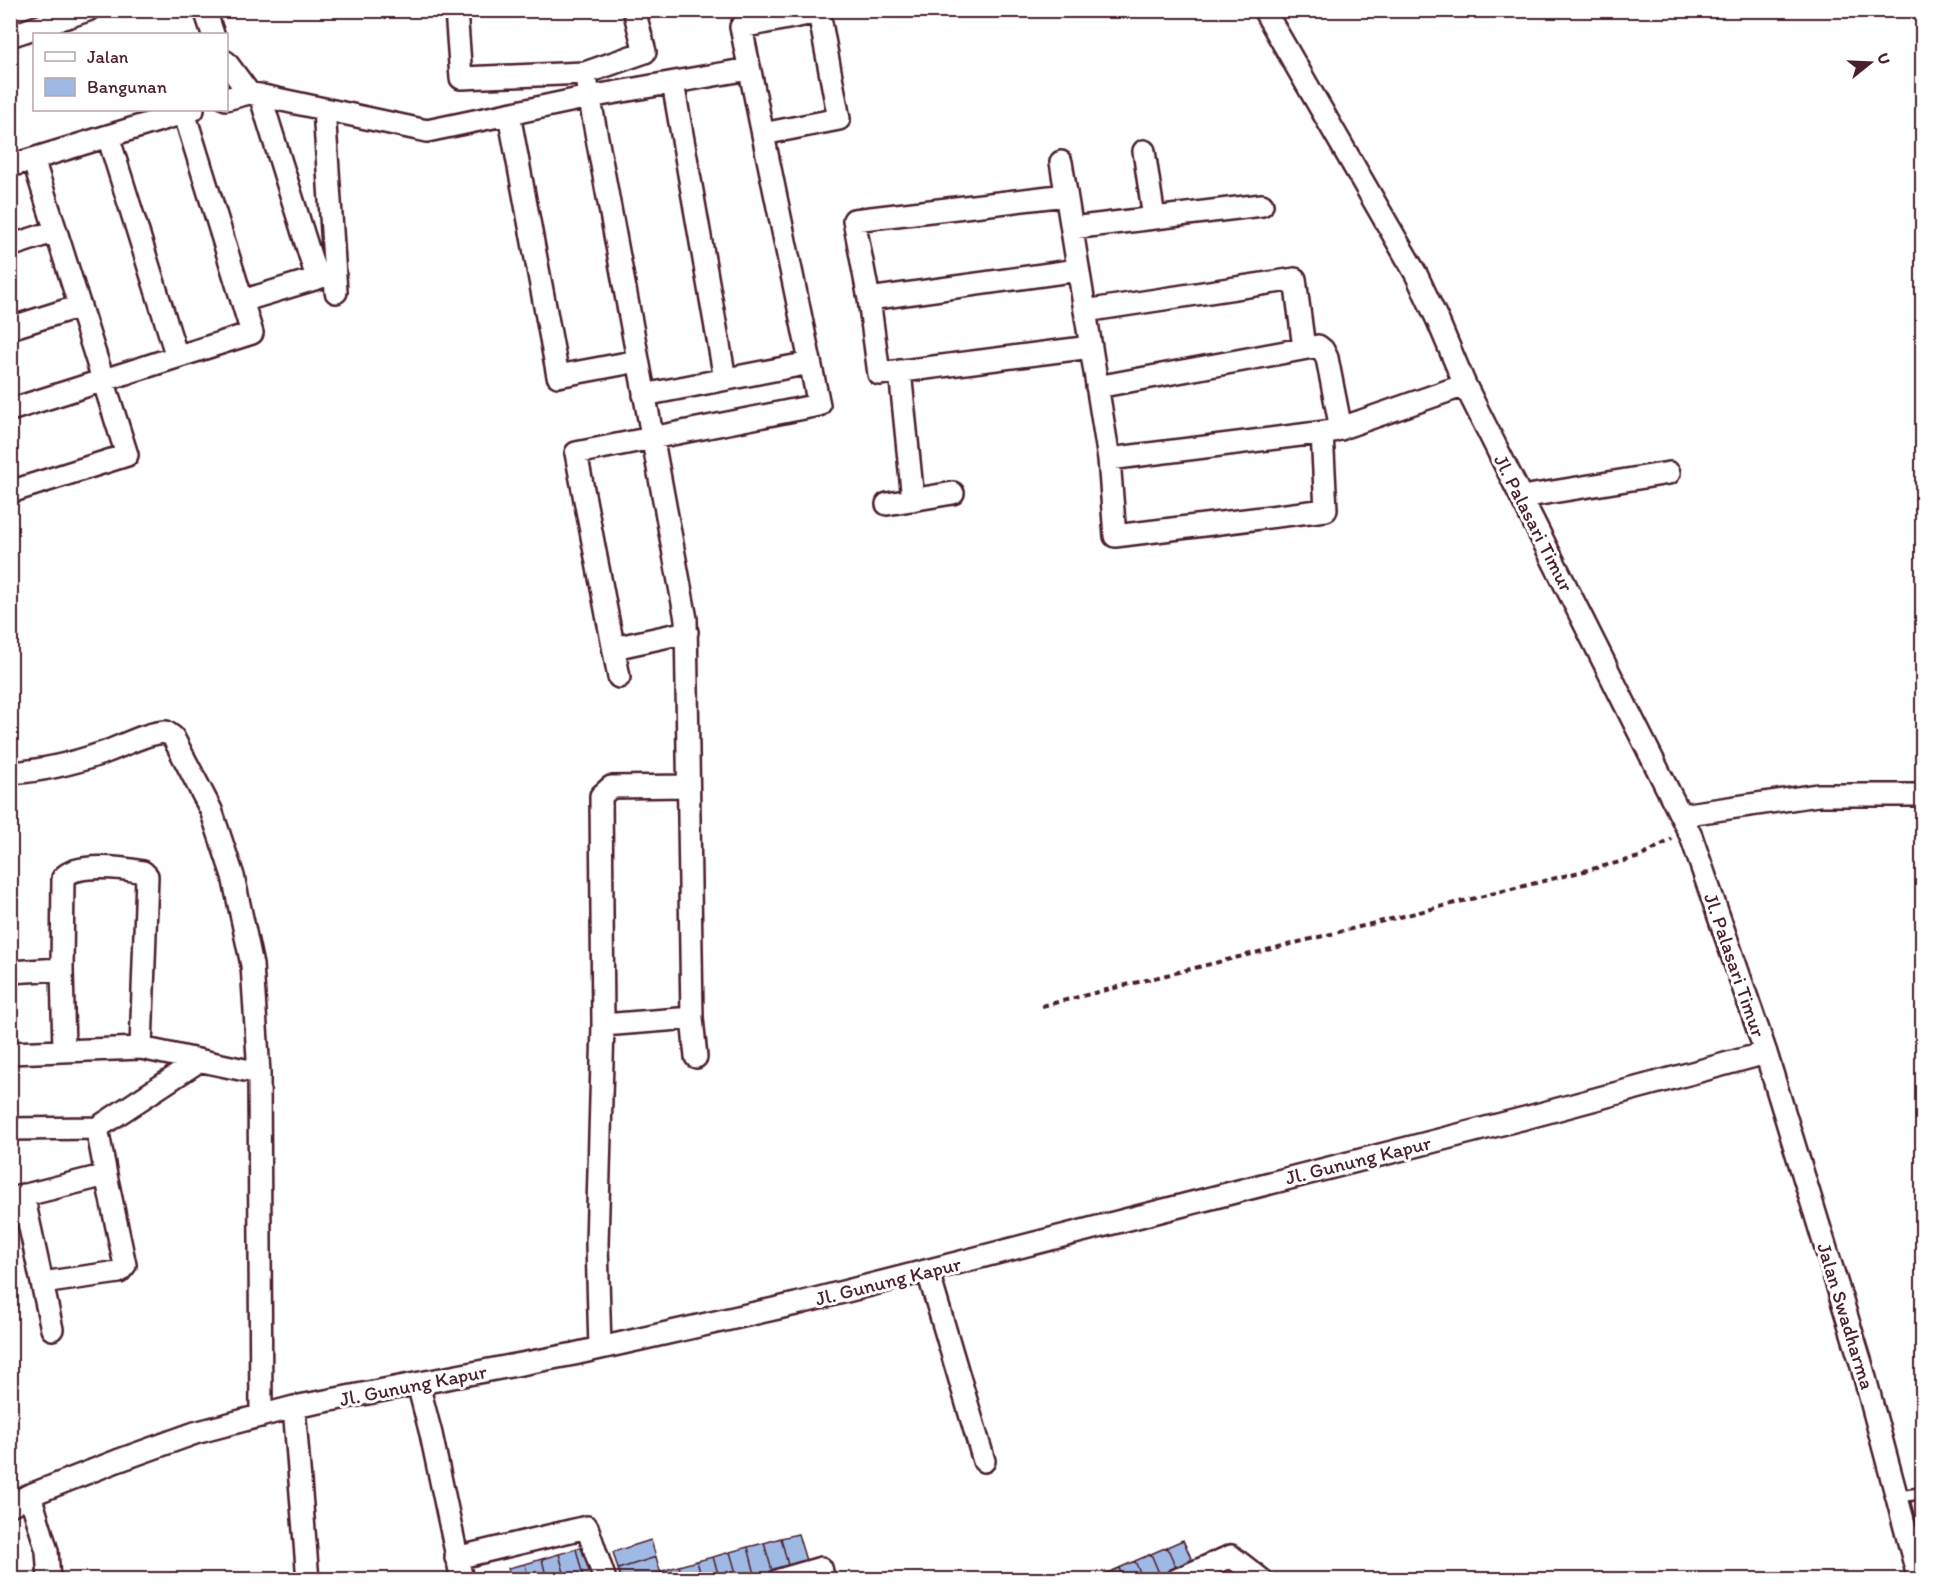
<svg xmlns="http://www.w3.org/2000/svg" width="1933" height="1590" viewBox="0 0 1933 1590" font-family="Itim,sans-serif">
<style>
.building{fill:#9fb9e5;stroke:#4a1f2b;stroke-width:1.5}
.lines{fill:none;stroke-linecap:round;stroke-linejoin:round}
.lane-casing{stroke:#4a1f2b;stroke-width:15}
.street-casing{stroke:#4a1f2b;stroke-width:26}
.path{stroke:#4a1f2b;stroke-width:4;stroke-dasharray:6 4.5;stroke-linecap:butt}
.lane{stroke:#fff;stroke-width:10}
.street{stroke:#fff;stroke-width:21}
.labels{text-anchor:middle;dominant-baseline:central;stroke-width:6;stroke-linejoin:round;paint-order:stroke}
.street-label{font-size:20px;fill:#4a1f2b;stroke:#fff}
</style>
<rect width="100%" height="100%" fill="#fff"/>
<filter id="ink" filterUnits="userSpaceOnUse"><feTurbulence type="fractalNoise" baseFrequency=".0167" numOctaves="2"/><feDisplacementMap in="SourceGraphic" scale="12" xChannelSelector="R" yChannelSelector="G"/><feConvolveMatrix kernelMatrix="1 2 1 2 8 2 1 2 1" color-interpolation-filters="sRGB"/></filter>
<g filter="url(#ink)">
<path class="building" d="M 798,1534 L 807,1564 L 789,1569 L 781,1538 Z
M 781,1538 L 789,1569 L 773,1574 L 764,1543 Z
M 651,1540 L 656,1557 L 618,1569 L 613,1552 Z
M 1183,1540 L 1196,1569 L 1180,1576 L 1167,1547 Z
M 764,1543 L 773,1574 L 756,1578 L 748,1547 Z
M 593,1545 L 601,1576 L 584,1580 L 576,1549 Z
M 748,1547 L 756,1578 L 738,1580 L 730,1552 Z
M 1167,1547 L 1180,1576 L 1172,1580 L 1162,1580 L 1151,1554 Z
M 576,1549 L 584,1580 L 566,1580 L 559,1554 Z
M 730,1552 L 738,1580 L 720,1580 L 713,1557 Z
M 559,1554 L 566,1580 L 547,1580 L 542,1559 Z
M 1151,1554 L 1162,1580 L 1143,1580 L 1135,1561 Z
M 656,1557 L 661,1574 L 643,1580 L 621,1580 L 618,1569 Z
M 713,1557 L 720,1580 L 702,1580 L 697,1561 Z
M 542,1559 L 547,1580 L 529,1580 L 525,1564 Z
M 697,1561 L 702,1580 L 683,1580 L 679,1566 Z
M 1135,1561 L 1143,1580 L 1124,1580 L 1119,1568 Z
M 525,1564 L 529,1580 L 511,1580 L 508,1568 Z
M 679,1566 L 683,1580 L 664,1580 L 662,1571 Z
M 1119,1568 L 1124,1580 L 1105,1580 L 1102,1575 Z"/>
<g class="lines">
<defs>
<path id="lane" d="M 1897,1497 L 1922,1493"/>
<path id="street" d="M 205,10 L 213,34
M 456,10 L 461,78 L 585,73 L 645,52 L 634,10
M 1264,10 L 1416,274 L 1438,321 L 1465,385 L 1691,836 L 1766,1053 L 1861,1363 L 1919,1580
M 10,36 L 88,10
M 226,62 L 249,93
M 585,73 L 686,619 L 692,1018 L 696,1057
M 673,83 L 725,379
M 260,95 L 317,278
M 226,99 L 249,93 L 427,131 L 589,97 L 749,69
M 324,109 L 336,292
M 509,114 L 558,376 L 638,361
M 108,136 L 177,357
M 1144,151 L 1154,218
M 1061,162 L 1109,459 L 1333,431 L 1465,385
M 10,166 L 193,110
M 1066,195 L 854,220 L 869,299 L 879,374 L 1091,347
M 1072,228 L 1262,205
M 10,246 L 56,231
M 869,299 L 1078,270
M 242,301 L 331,274
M 1085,311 L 1295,279 L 1304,348
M 10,328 L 80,306
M 900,371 L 913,500
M 1097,387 L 1318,346 L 1323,350 L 1327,358 L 1341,429
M 644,395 L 810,363
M 10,410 L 252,333 L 184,112
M 1109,459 L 1115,536 L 1326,510 L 1322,433
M 10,492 L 127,455 L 33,159
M 1522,497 L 1669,473
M 887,504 L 953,493
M 614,648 L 687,632
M 619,677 L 576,453 L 819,405 C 792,279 767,153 741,27 L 819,12 L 839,119 L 763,134
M 10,773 C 41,771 74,763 103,753 C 123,746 145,733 166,732 L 173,737 L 211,810 L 233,876 L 252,965 L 259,1073 L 261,1416
M 1681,815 L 1818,795 L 1922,795
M 62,969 L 64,1050
M 10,972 L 62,969 L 63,878 C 76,862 124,868 143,872 L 147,876 L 141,1048 L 259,1073
M 603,1025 L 692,1018
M 10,1053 L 141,1048
M 10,1129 L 97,1128 L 199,1061
M 23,1195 L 52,1329
M 10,1199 L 106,1175 L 97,1128
M 928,1272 L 984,1461
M 42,1283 L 119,1272 L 125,1265 L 106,1175
M 600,1348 L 597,1244 L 603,1025 L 601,796 L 611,787 L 688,786
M 418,1384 L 431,1434 L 462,1580
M 294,1407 L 308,1580
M 30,1495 L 47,1551 L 49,1580
M 10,1505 L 30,1495 L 117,1461 L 195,1433 L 294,1407 L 574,1354 L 796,1304 L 1529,1117 L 1766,1053
M 456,1558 L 587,1527 L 605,1580
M 779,1580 L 821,1568 L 824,1580
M 1176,1580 L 1231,1556 L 1262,1580"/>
</defs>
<use href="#lane" class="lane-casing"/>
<use href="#street" class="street-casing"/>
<path class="path" d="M 1042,1006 L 1640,857 L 1672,839"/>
<use href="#lane" class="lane"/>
<use href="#street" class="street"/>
</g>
</g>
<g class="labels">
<g class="street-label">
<text transform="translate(1534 523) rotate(63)">Jl. Palasari Timur</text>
<text transform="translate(1735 965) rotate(71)">Jl. Palasari Timur</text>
<text transform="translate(1358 1160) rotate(-14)">Jl. Gunung Kapur</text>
<text transform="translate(888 1281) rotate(-14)">Jl. Gunung Kapur</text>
<text transform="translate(1846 1316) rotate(73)">Jalan Swadharma</text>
<text transform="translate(413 1385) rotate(-11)">Jl. Gunung Kapur</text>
</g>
</g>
<rect width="1933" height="1590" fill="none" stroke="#fff" stroke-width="36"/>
<rect x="18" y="18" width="1897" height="1554" fill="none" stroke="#4a1f2b" stroke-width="2" filter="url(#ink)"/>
<rect x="33" y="33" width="195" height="78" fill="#ffffff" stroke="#b7a5aa" stroke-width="1.5"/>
<rect x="45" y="52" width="30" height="9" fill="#ffffff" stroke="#b7a5aa" stroke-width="1.5"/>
<text x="87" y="63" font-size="18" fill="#4a1f2b">Jalan</text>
<rect x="45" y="78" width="30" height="18" fill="#9fb9e5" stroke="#b7a5aa" stroke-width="1.5"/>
<text x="87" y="93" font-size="18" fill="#4a1f2b">Bangunan</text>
<g transform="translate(1870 63) rotate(72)" stroke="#ffffff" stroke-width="4.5" paint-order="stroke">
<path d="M0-4.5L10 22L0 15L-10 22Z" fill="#4a1f2b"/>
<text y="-9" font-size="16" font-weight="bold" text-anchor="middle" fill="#4a1f2b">U</text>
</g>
</svg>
